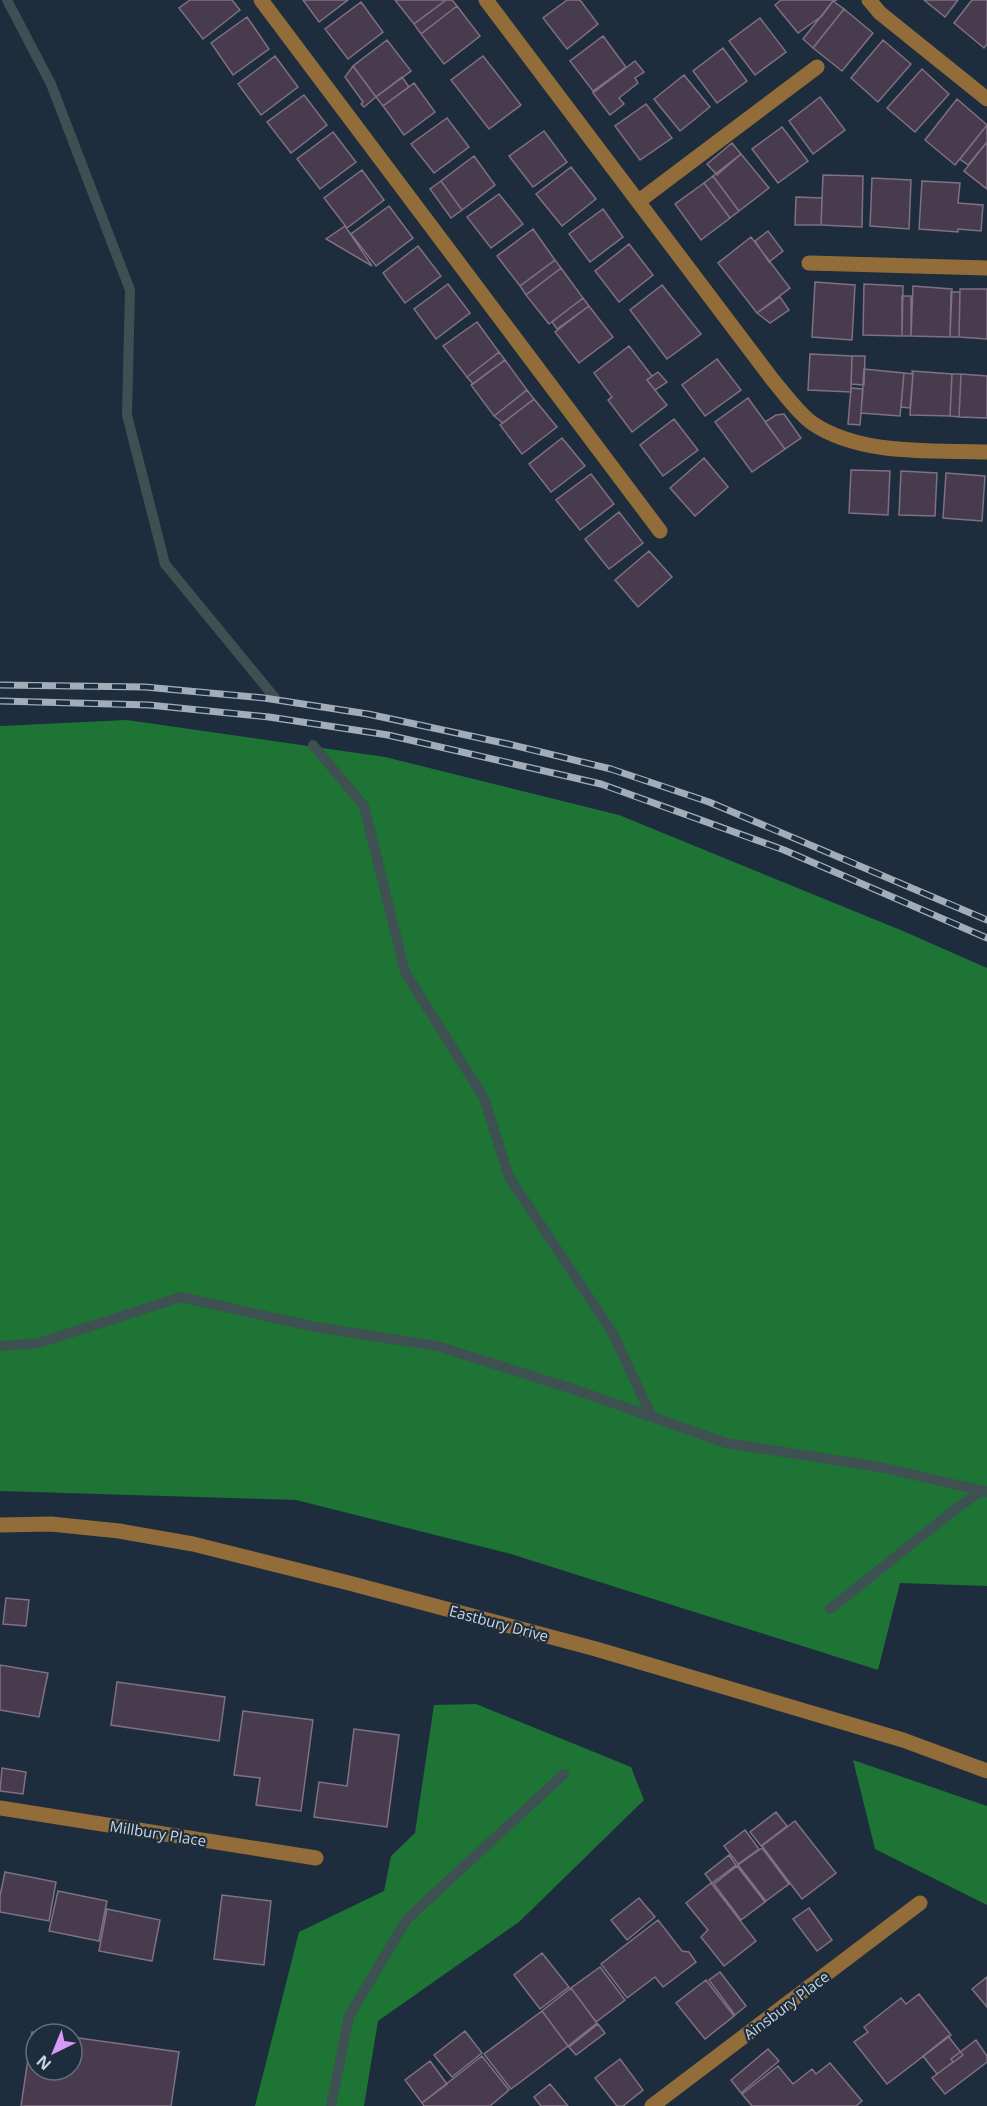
<svg xmlns="http://www.w3.org/2000/svg" width="987" height="2106" viewBox="0 0 987 2106" font-family="'Open Sans',sans-serif">
<style>
.forest{fill:#1d7435}
.lines{fill:none;stroke-linecap:round;stroke-linejoin:round}
.stream{stroke:#3f5053;stroke-width:10}
.building{fill:#493b4e;stroke:#7f7084;stroke-width:1.5}
.minor{stroke:#926d39;stroke-width:15}
.rail-casing{stroke:#a2adb9;stroke-width:7}
.rail{stroke:#1d2d3d;stroke-width:4.5;stroke-dasharray:14;stroke-linecap:butt}
.labels{text-anchor:middle;dominant-baseline:central;stroke-width:4.5;stroke-linejoin:round;paint-order:stroke}
.street-label{font-size:15px;fill:#cad4df;stroke:#1d2d3d}
</style>
<rect width="100%" height="100%" fill="#1d2d3d"/>
<path class="forest" d="M 127,720 L 385,757 L 619,815 L 903,931 L 987,968 L 987,1586 L 900,1583 L 878,1670 L 511,1554 L 296,1500 L 0,1491 L 0,726 Z
M 476,1704 L 631,1767 L 644,1800 L 519,1922 L 378,2021 L 364,2106 L 255,2106 L 299,1932 L 384,1891 L 391,1856 L 415,1833 L 434,1705 Z
M 853,1760 L 987,1806 L 987,1905 L 875,1849 Z"/>
<g class="lines">
<path class="stream" d="M 7,0 L 51,84 L 130,290 L 127,415 L 165,564 L 275,698
M 313,745 L 364,806 L 405,972 L 484,1098 L 509,1177 L 612,1332 L 652,1417
M 0,1346 L 39,1343 L 181,1297 L 315,1327 L 437,1346 L 573,1389 L 726,1443 L 880,1467 L 987,1492
M 830,1609 L 958,1507 L 983,1490
M 331,2106 L 349,2016 L 407,1919 L 564,1774"/>
</g>
<path class="building" d="M 190,0 L 232,0 L 240,10 L 203,39 L 179,8 Z
M 303,0 L 348,0 L 319,22 Z
M 395,0 L 446,0 L 414,24 Z
M 446,0 L 452,0 L 457,6 L 421,34 L 414,24 Z
M 567,0 L 580,0 L 598,24 L 567,49 L 543,18 Z
M 781,0 L 837,0 L 833,1 L 822,16 L 798,33 L 775,5 Z
M 924,0 L 958,0 L 945,17 Z
M 972,0 L 987,0 L 987,44 L 984,48 L 954,23 Z
M 833,1 L 844,9 L 813,48 L 803,39 Z
M 361,2 L 383,32 L 348,59 L 325,29 Z
M 457,6 L 480,36 L 444,64 L 421,34 Z
M 844,9 L 873,33 L 842,71 L 813,48 Z
M 247,17 L 269,49 L 233,75 L 211,43 Z
M 760,18 L 786,52 L 755,75 L 729,41 Z
M 603,36 L 626,67 L 593,91 L 570,61 Z
M 387,40 L 411,71 L 376,97 L 353,66 Z
M 883,40 L 911,64 L 878,102 L 851,78 Z
M 723,48 L 747,81 L 717,103 L 693,71 Z
M 275,56 L 298,87 L 261,115 L 238,84 Z
M 483,56 L 521,105 L 489,129 L 451,80 Z
M 635,61 L 644,72 L 635,78 L 638,83 L 619,98 L 624,104 L 610,115 L 593,93 Z
M 353,66 L 376,97 L 364,107 L 361,104 L 363,102 L 345,77 Z
M 922,69 L 949,94 L 915,132 L 887,108 Z
M 684,75 L 710,107 L 680,131 L 654,99 Z
M 402,77 L 409,87 L 383,106 L 376,97 Z
M 414,83 L 435,112 L 404,135 L 383,106 Z
M 304,95 L 327,125 L 291,153 L 267,122 Z
M 820,97 L 845,130 L 813,154 L 789,121 Z
M 957,99 L 987,125 L 955,165 L 925,140 Z
M 646,104 L 672,138 L 640,160 L 615,126 Z
M 447,118 L 469,147 L 434,173 L 411,144 Z
M 987,125 L 987,142 L 968,165 L 960,159 Z
M 782,127 L 808,161 L 778,183 L 752,149 Z
M 544,131 L 567,162 L 533,187 L 509,156 Z
M 333,132 L 356,162 L 320,189 L 297,159 Z
M 987,142 L 987,189 L 964,171 Z
M 732,143 L 741,154 L 717,175 L 707,164 Z
M 741,154 L 769,188 L 739,211 L 713,176 Z
M 474,156 L 495,185 L 462,210 L 441,181 Z
M 571,167 L 596,199 L 562,226 L 536,194 Z
M 362,170 L 384,200 L 347,228 L 324,198 Z
M 823,175 L 863,176 L 862,227 L 821,225 Z
M 713,176 L 739,211 L 730,218 L 704,183 Z
M 872,178 L 911,180 L 909,229 L 870,226 Z
M 441,181 L 462,210 L 451,218 L 430,189 Z
M 922,181 L 960,183 L 958,203 L 983,205 L 981,231 L 958,229 L 958,232 L 919,229 Z
M 704,183 L 730,218 L 701,240 L 675,204 Z
M 499,194 L 523,224 L 491,248 L 467,217 Z
M 796,197 L 822,198 L 821,225 L 795,225 Z
M 389,206 L 413,238 L 376,266 L 351,234 Z
M 603,209 L 623,237 L 590,262 L 569,234 Z
M 345,226 L 372,266 L 326,239 Z
M 533,229 L 555,260 L 520,286 L 497,256 Z
M 768,231 L 783,251 L 769,262 L 755,241 Z
M 751,237 L 790,288 L 757,313 L 718,263 Z
M 629,244 L 653,275 L 619,302 L 595,271 Z
M 418,246 L 441,276 L 405,303 L 383,273 Z
M 555,260 L 561,268 L 526,295 L 520,286 Z
M 561,268 L 583,298 L 549,324 L 526,295 Z
M 815,282 L 855,285 L 852,340 L 812,337 Z
M 448,284 L 470,313 L 436,339 L 414,309 Z
M 864,284 L 903,286 L 902,336 L 863,335 Z
M 662,285 L 701,334 L 667,359 L 630,310 Z
M 913,286 L 952,289 L 950,337 L 911,336 Z
M 960,289 L 987,289 L 987,339 L 959,337 Z
M 951,292 L 960,292 L 959,337 L 950,337 Z
M 902,296 L 911,296 L 911,336 L 902,336 Z
M 780,297 L 789,310 L 770,323 L 757,313 Z
M 583,298 L 589,306 L 557,329 L 552,322 Z
M 589,306 L 613,337 L 579,363 L 555,332 Z
M 477,322 L 499,352 L 467,377 L 443,346 Z
M 629,346 L 652,376 L 647,380 L 667,405 L 632,432 L 608,400 L 612,397 L 594,373 Z
M 499,352 L 505,360 L 473,384 L 467,377 Z
M 810,354 L 852,356 L 851,392 L 808,390 Z
M 852,356 L 865,356 L 864,385 L 851,384 Z
M 717,359 L 741,390 L 705,416 L 682,385 Z
M 505,360 L 527,390 L 494,416 L 471,385 Z
M 864,369 L 904,373 L 900,416 L 861,413 Z
M 912,371 L 952,374 L 950,416 L 910,415 L 913,374 Z
M 658,372 L 667,382 L 655,390 L 647,380 Z
M 904,373 L 913,374 L 910,408 L 901,407 Z
M 952,374 L 961,374 L 959,417 L 950,416 Z
M 961,374 L 987,376 L 987,418 L 959,417 Z
M 851,388 L 863,389 L 860,425 L 848,424 Z
M 527,390 L 534,399 L 503,423 L 494,416 Z
M 748,398 L 785,449 L 752,472 L 715,422 Z
M 534,399 L 557,427 L 522,454 L 500,425 Z
M 784,414 L 801,438 L 785,449 L 765,422 L 776,415 Z
M 674,419 L 698,450 L 663,476 L 640,445 Z
M 562,438 L 585,466 L 551,492 L 529,464 Z
M 704,458 L 728,487 L 695,516 L 670,488 Z
M 851,470 L 890,471 L 888,515 L 849,513 Z
M 901,471 L 937,473 L 935,516 L 899,515 Z
M 946,473 L 985,476 L 982,521 L 943,518 Z
M 591,474 L 614,504 L 580,530 L 556,500 Z
M 619,512 L 643,543 L 609,569 L 585,539 Z
M 649,551 L 672,577 L 638,607 L 615,580 Z
M 6,1598 L 29,1600 L 26,1626 L 3,1624 Z
M 0,1665 L 48,1673 L 39,1717 L 0,1710 Z
M 117,1682 L 225,1697 L 219,1741 L 111,1725 Z
M 243,1711 L 313,1720 L 301,1811 L 256,1805 L 260,1778 L 234,1775 Z
M 354,1729 L 399,1735 L 387,1827 L 314,1817 L 319,1782 L 347,1786 Z
M 2,1768 L 26,1772 L 23,1794 L 0,1791 Z
M 776,1812 L 787,1826 L 761,1846 L 750,1832 Z
M 795,1821 L 836,1873 L 802,1899 L 762,1846 Z
M 745,1830 L 759,1849 L 738,1864 L 724,1846 Z
M 762,1848 L 789,1884 L 766,1901 L 738,1865 Z
M 729,1855 L 736,1865 L 712,1883 L 705,1874 Z
M 737,1866 L 765,1902 L 741,1920 L 714,1884 Z
M 5,1872 L 56,1882 L 49,1921 L 0,1912 L 0,1896 Z
M 711,1883 L 756,1941 L 724,1966 L 701,1937 L 708,1930 L 686,1903 Z
M 58,1891 L 107,1901 L 99,1941 L 49,1931 Z
M 222,1895 L 271,1901 L 264,1965 L 214,1959 Z
M 639,1898 L 655,1917 L 627,1940 L 611,1920 Z
M 809,1908 L 832,1940 L 817,1951 L 793,1919 Z
M 107,1909 L 160,1920 L 152,1961 L 99,1951 Z
M 658,1920 L 682,1951 L 689,1952 L 696,1962 L 663,1987 L 655,1977 L 627,1998 L 601,1964 Z
M 542,1953 L 569,1987 L 540,2009 L 514,1975 Z
M 600,1967 L 625,2000 L 596,2022 L 571,1988 Z
M 720,1972 L 746,2006 L 735,2015 L 709,1980 Z
M 987,1977 L 987,2007 L 972,1989 Z
M 706,1980 L 734,2016 L 705,2039 L 676,2003 Z
M 571,1988 L 597,2023 L 568,2046 L 542,2011 Z
M 919,1994 L 951,2035 L 887,2084 L 854,2042 L 868,2032 L 864,2027 L 901,1998 L 906,2004 Z
M 542,2011 L 568,2046 L 511,2089 L 484,2054 Z
M 598,2024 L 605,2033 L 576,2055 L 569,2047 Z
M 465,2031 L 482,2053 L 452,2077 L 434,2055 Z
M 32,2032 L 47,2034 L 36,2034 L 36,2070 L 72,2070 L 72,2037 L 179,2052 L 171,2106 L 21,2106 Z
M 948,2036 L 963,2055 L 937,2074 L 923,2056 Z
M 976,2040 L 987,2056 L 987,2062 L 945,2094 L 932,2078 L 953,2062 L 951,2059 Z
M 768,2049 L 779,2061 L 741,2093 L 731,2080 Z
M 482,2056 L 509,2090 L 490,2106 L 424,2106 L 422,2103 Z
M 620,2059 L 643,2090 L 623,2106 L 617,2106 L 595,2078 Z
M 430,2061 L 447,2084 L 422,2103 L 405,2080 Z
M 830,2063 L 862,2101 L 856,2106 L 752,2106 L 742,2094 L 778,2066 L 793,2084 L 812,2069 L 816,2074 Z
M 550,2084 L 568,2106 L 541,2106 L 534,2097 Z"/>
<g class="lines">
<path class="minor" d="M 261,0 L 660,531
M 486,0 L 772,379 C 783,392 798,413 812,423 C 861,456 930,450 987,452
M 869,0 L 880,13 L 987,99
M 639,201 L 817,67
M 809,263 L 987,268
M 0,1525 L 51,1524 L 119,1531 L 193,1544 L 349,1583 L 596,1649 L 903,1740 L 987,1771
M 0,1808 L 316,1858
M 652,2106 L 920,1903"/>
<defs>
<path id="rail" d="M 0,685 L 145,687 L 264,698 L 368,714 L 508,744 L 611,769 L 709,802 L 987,920
M 0,701 L 149,705 L 269,717 L 388,735 L 601,784 L 784,850 L 987,938"/>
</defs>
<use href="#rail" class="rail-casing"/>
<use href="#rail" class="rail"/>
</g>
<g class="labels">
<g class="street-label">
<text transform="translate(499 1623) rotate(15)">Eastbury Drive</text>
<text transform="translate(158 1833) rotate(9)">Millbury Place</text>
<text transform="translate(786 2005) rotate(-37)">Ainsbury Place</text>
</g>
</g>
<g transform="translate(54 2052) rotate(223)"><circle r="28" fill="#1d2d3d" stroke="#62707e" stroke-width="1.5"/>
<path d="M0-4.5L10 22L0 15L-10 22Z" fill="#d99af7"/>
<text y="-9" font-size="16" font-weight="bold" text-anchor="middle" fill="#cad4df">N</text>
</g>
</svg>
